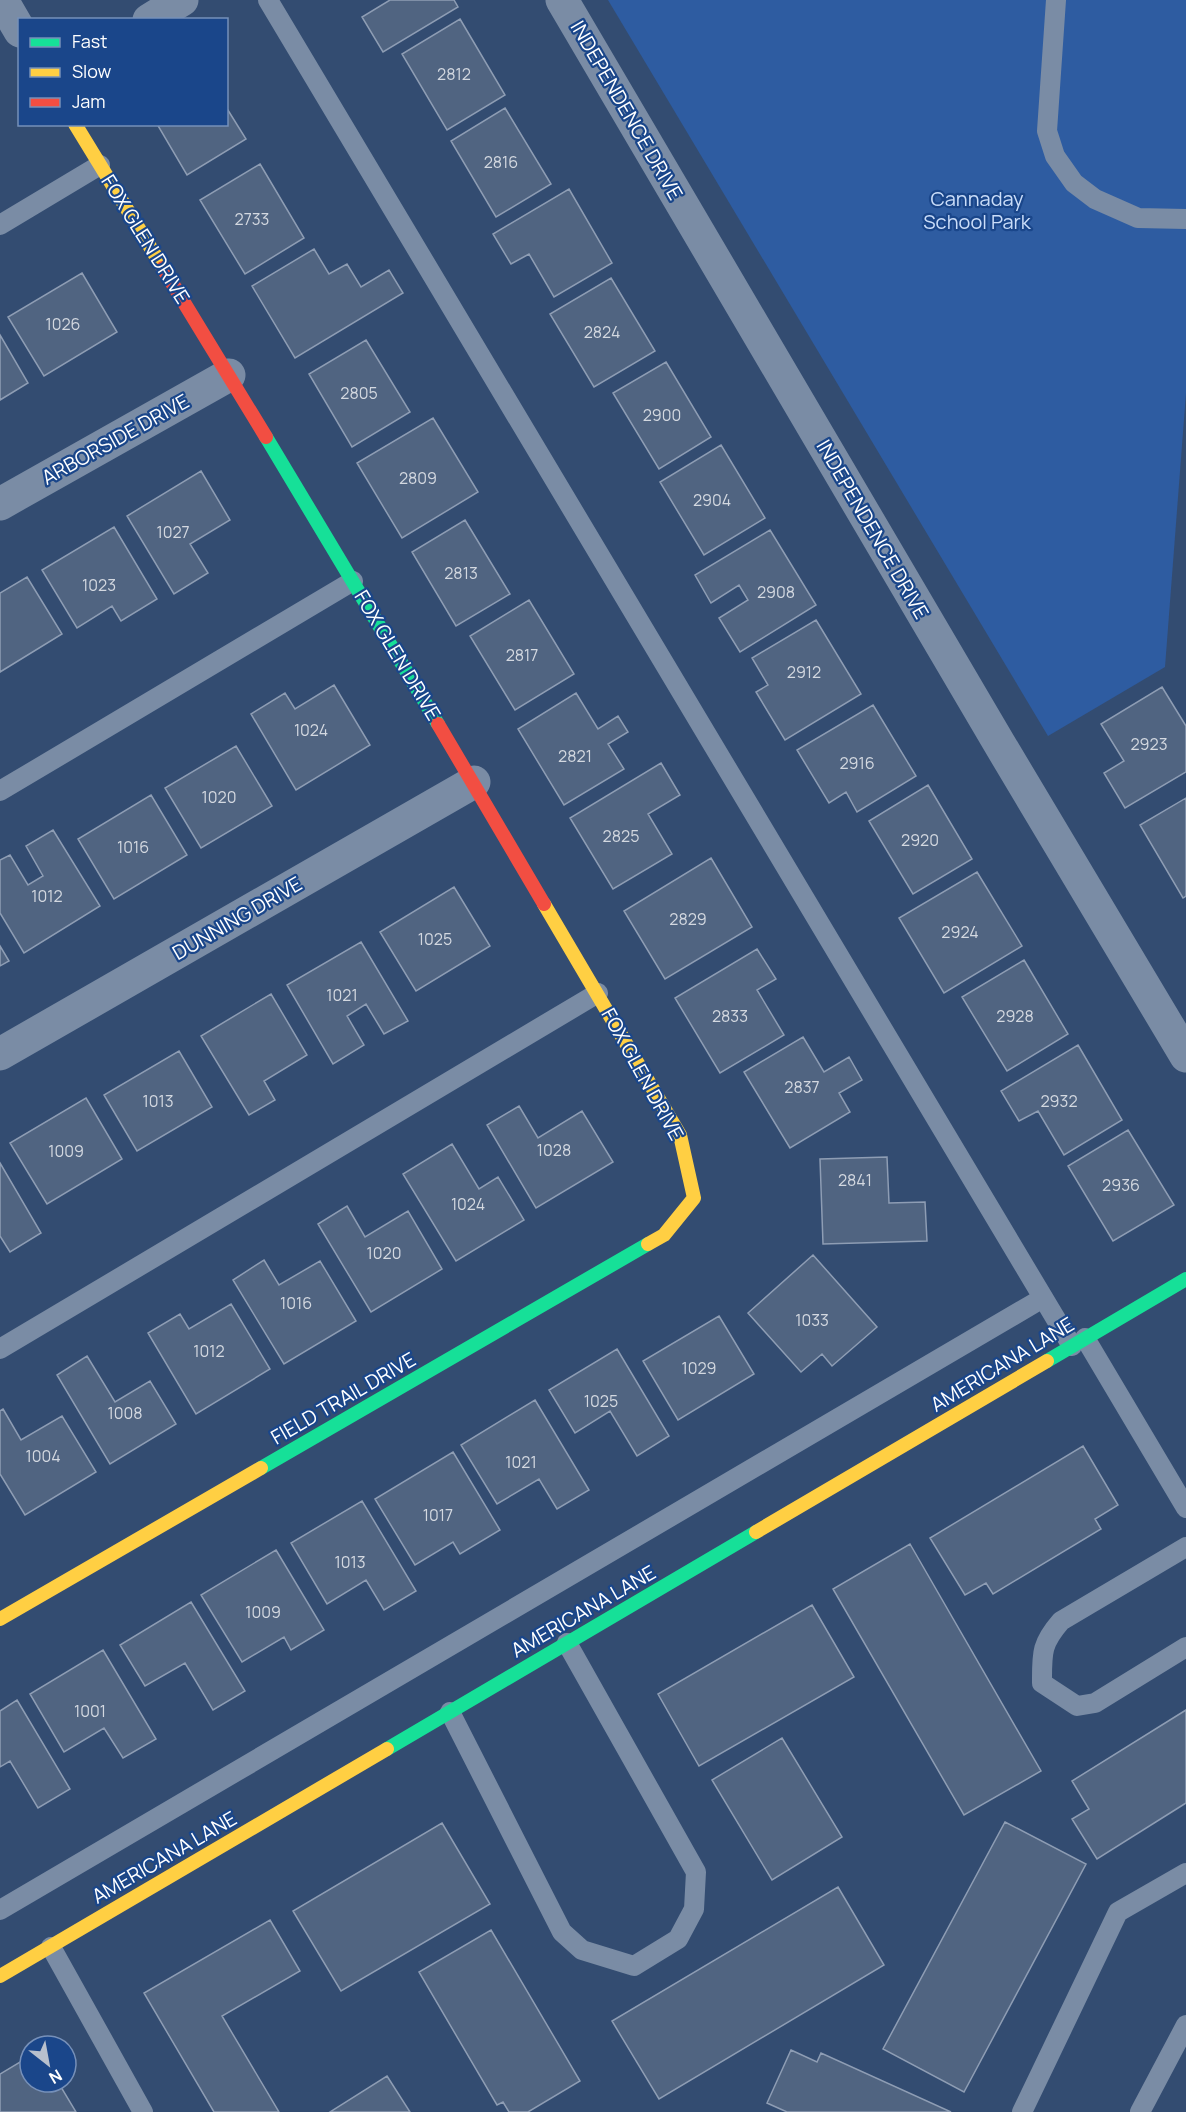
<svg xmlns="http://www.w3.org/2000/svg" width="1186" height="2112" viewBox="0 0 1186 2112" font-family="Manrope,sans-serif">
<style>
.green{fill:#2e5ca1}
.building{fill:#506481;stroke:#8e9db4;stroke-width:1.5}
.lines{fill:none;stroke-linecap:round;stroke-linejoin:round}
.lane{stroke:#7a8ca5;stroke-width:20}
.street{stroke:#7a8ca5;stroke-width:33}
.fast{stroke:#16e098;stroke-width:14}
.slow{stroke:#ffcf43;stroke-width:14}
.jam{stroke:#f24e42;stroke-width:14}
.labels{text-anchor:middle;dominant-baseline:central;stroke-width:4.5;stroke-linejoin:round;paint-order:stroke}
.number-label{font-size:16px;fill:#d3d8e0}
.street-label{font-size:20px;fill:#fff;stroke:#1a468a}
.park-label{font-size:20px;fill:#caddf9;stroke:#1a468a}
</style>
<rect width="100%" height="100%" fill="#334c71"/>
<path class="green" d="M 608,0 L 1186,0 L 1186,393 L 1165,667 L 1048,736 Z"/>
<path class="building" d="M 390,0 L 454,0 L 458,7 L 383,52 L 362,17 Z
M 460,19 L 505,95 L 447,130 L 402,54 Z
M 226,107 L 246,139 L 187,175 L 157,124 L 226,124 Z
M 505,108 L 551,184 L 496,217 L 451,141 Z
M 260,164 L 304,238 L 245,274 L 200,200 Z
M 569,189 L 612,263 L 554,297 L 529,254 L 511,264 L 493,234 Z
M 314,249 L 329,274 L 347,264 L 361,287 L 389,270 L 403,293 L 295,358 L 252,286 Z
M 82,273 L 117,332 L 44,376 L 8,317 Z
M 611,278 L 655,351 L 594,387 L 550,314 Z
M 0,335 L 28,383 L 0,400 Z
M 366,340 L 410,412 L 352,447 L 309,374 Z
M 666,362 L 711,437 L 659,469 L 613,393 Z
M 433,418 L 478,492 L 402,538 L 357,463 Z
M 721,445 L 765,518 L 704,555 L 660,482 Z
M 201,471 L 230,520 L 190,544 L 208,573 L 174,594 L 127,516 Z
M 465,520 L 510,594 L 456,626 L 412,552 Z
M 114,527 L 157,599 L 121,621 L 112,606 L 77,628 L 42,570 Z
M 770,530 L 816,605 L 740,652 L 719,618 L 748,600 L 739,585 L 711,603 L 695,575 Z
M 27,577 L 62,634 L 0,672 L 0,593 Z
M 529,600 L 574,674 L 515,710 L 470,636 Z
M 816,620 L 861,694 L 785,740 L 756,692 L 768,685 L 752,658 Z
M 334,685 L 370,745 L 296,790 L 251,714 L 285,693 L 295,709 Z
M 1162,687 L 1186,726 L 1186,772 L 1125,808 L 1104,773 L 1124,761 L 1101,724 Z
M 576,693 L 598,729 L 618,716 L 628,732 L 608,744 L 624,769 L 564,805 L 518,729 Z
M 873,705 L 916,776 L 857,812 L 846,792 L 829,803 L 797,750 Z
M 236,746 L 272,806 L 201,848 L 165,788 Z
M 661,763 L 680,795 L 648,814 L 672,854 L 613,889 L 570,818 Z
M 928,785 L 972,859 L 913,894 L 869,821 Z
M 151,795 L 187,855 L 114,899 L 78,839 Z
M 1186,798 L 1186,896 L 1183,898 L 1140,825 Z
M 53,830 L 100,906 L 24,953 L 0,913 L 0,860 L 10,855 L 28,885 L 43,876 L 26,846 Z
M 711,858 L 752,927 L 665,979 L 624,911 Z
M 977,872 L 1022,946 L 944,993 L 899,918 Z
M 454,887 L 490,946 L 416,991 L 380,932 Z
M 361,942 L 408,1021 L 384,1034 L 366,1004 L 347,1016 L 364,1045 L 333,1064 L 287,985 Z
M 0,946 L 9,961 L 0,966 Z
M 757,949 L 776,979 L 757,990 L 784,1035 L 720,1073 L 675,998 Z
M 1024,960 L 1068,1034 L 1007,1071 L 962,997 Z
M 271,994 L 307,1055 L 264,1081 L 275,1100 L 249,1115 L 201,1036 Z
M 803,1037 L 824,1072 L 849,1057 L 862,1080 L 839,1093 L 850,1112 L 790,1148 L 744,1072 Z
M 1078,1045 L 1122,1120 L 1064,1155 L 1038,1111 L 1019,1121 L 1001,1091 Z
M 179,1051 L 212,1107 L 137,1151 L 104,1095 Z
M 86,1098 L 122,1159 L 47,1204 L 10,1143 Z
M 519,1106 L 538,1138 L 582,1111 L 613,1162 L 536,1208 L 487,1125 Z
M 1128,1130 L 1174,1205 L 1113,1241 L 1068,1166 Z
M 452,1144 L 479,1189 L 498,1177 L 524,1220 L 456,1261 L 403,1174 Z
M 887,1157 L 889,1203 L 925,1202 L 927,1241 L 823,1244 L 820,1159 Z
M 0,1163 L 41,1233 L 10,1252 L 0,1236 Z
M 347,1206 L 365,1237 L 408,1211 L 442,1269 L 371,1312 L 318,1224 Z
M 813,1255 L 877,1327 L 832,1366 L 822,1354 L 801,1372 L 748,1313 Z
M 264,1260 L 279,1285 L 320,1261 L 356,1321 L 284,1364 L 233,1280 Z
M 231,1304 L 270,1369 L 196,1414 L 148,1333 L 180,1314 L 189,1329 Z
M 719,1316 L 754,1374 L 678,1420 L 643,1361 Z
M 617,1349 L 669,1436 L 637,1456 L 610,1411 L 575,1433 L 549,1390 Z
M 87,1356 L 115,1402 L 150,1381 L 176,1424 L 110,1464 L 57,1375 Z
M 535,1400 L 589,1490 L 557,1509 L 539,1479 L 497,1504 L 461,1445 Z
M 3,1409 L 21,1440 L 62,1416 L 96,1472 L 25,1515 L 0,1474 L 0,1411 Z
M 1083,1446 L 1118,1505 L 1095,1519 L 1101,1529 L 993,1594 L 986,1583 L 965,1595 L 930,1538 Z
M 453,1452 L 500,1530 L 460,1554 L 453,1542 L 415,1565 L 375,1499 Z
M 362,1501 L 416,1591 L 384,1610 L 366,1580 L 327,1604 L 291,1543 Z
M 910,1544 L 1041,1771 L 964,1815 L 833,1589 Z
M 276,1550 L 324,1630 L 291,1650 L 284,1637 L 242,1662 L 201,1595 Z
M 191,1602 L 245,1691 L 213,1710 L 185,1663 L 145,1686 L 120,1645 Z
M 812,1605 L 854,1677 L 699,1766 L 658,1694 Z
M 103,1650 L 156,1739 L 123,1758 L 104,1728 L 64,1752 L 30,1694 Z
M 17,1700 L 70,1789 L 38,1808 L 10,1761 L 0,1767 L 0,1711 Z
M 1186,1710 L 1186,1803 L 1097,1859 L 1072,1819 L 1089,1809 L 1072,1781 Z
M 782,1738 L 842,1837 L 772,1880 L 712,1780 Z
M 1005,1822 L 1086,1864 L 964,2092 L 883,2049 Z
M 442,1823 L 490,1904 L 341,1991 L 293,1911 Z
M 838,1887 L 884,1965 L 659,2099 L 612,2021 Z
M 270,1920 L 300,1971 L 222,2016 L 279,2112 L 214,2112 L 144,1993 Z
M 491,1930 L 580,2081 L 528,2112 L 509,2112 L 503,2102 L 497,2105 L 419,1972 Z
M 791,2050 L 817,2062 L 821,2053 L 951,2112 L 787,2112 L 767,2103 Z
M 30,2056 L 30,2082 L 58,2082 L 76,2112 L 0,2112 L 0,2074 Z
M 387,2076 L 410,2112 L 330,2112 Z"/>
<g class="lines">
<path class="lane" d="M 268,0 L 1072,1346
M 1056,0 L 1047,131 L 1055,156 L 1074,183 L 1095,199 L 1138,218 L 1186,219
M 0,225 L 100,165
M 0,791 L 353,581
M 1085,1338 L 1186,1508
M 0,1349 L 598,993
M 1186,1547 L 1061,1621 C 1041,1644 1042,1653 1042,1683 L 1077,1706 L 1095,1703 L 1186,1647
M 450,1712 L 562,1932 L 582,1950 L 634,1966 L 678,1939 L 694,1909 L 696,1872 L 567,1643
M 0,1910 L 1043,1298
M 51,1947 L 143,2112
M 1022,2112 L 1118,1912 L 1186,1873
M 1140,2112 L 1186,2025"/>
<path class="street" d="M 2,0 L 20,31
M 562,0 L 999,743 L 1186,1056
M 149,20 L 182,0
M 0,504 L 229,375
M 0,1054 L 474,782"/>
<path class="fast" d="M 266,437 L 438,724
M 1047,1361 L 1186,1279
M 261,1468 L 648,1244
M 387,1749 L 756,1532"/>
<path class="slow" d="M 75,124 L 163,268
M 544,904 L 680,1135 L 694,1198 L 664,1235 L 648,1244
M 756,1532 L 1047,1361
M 0,1619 L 261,1468
M 0,1976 L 387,1749"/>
<path class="jam" d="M 163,268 L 266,437
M 438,724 L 544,904"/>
</g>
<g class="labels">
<g class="number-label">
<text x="454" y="74">2812</text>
<text x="501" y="162">2816</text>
<text x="252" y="219">2733</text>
<text x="63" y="324">1026</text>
<text x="602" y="332">2824</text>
<text x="359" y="393">2805</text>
<text x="662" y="415">2900</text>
<text x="418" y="478">2809</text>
<text x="712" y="500">2904</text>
<text x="173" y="532">1027</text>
<text x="461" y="573">2813</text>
<text x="99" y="585">1023</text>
<text x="776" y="592">2908</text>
<text x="522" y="655">2817</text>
<text x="804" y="672">2912</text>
<text x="311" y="730">1024</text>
<text x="1149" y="744">2923</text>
<text x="575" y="756">2821</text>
<text x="857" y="763">2916</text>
<text x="219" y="797">1020</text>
<text x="621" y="836">2825</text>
<text x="920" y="840">2920</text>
<text x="133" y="847">1016</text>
<text x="47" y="896">1012</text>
<text x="688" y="919">2829</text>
<text x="960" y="932">2924</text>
<text x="435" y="939">1025</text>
<text x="342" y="995">1021</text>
<text x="730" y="1016">2833</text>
<text x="1015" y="1016">2928</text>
<text x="802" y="1087">2837</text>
<text x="158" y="1101">1013</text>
<text x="1059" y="1101">2932</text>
<text x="554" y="1150">1028</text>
<text x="66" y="1151">1009</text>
<text x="855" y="1180">2841</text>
<text x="1121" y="1185">2936</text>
<text x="468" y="1204">1024</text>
<text x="384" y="1253">1020</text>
<text x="296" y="1303">1016</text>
<text x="812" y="1320">1033</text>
<text x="209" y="1351">1012</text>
<text x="699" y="1368">1029</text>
<text x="601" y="1401">1025</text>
<text x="125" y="1413">1008</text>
<text x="43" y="1456">1004</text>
<text x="521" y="1462">1021</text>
<text x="438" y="1515">1017</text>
<text x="350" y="1562">1013</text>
<text x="263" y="1612">1009</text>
<text x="90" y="1711">1001</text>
</g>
<g class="street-label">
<text transform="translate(627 110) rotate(60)">INDEPENDENCE DRIVE</text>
<text transform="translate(146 239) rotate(58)">FOX GLEN DRIVE</text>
<text transform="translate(115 439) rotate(-29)">ARBORSIDE DRIVE</text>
<text transform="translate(873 529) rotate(60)">INDEPENDENCE DRIVE</text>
<text transform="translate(398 655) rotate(59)">FOX GLEN DRIVE</text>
<text transform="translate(237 918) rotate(-30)">DUNNING DRIVE</text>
<text transform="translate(643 1074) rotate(61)">FOX GLEN DRIVE</text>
<text transform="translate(1002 1364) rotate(-31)">AMERICANA LANE</text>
<text transform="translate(343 1398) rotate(-30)">FIELD TRAIL DRIVE</text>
<text transform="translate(583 1611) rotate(-30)">AMERICANA LANE</text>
<text transform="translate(164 1857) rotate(-30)">AMERICANA LANE</text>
</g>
<g class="park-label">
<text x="977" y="198">Cannaday<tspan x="977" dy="23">School Park</tspan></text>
</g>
</g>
<rect x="18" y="18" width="210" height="108" fill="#1a468a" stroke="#7690b9" stroke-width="1.5"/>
<rect x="30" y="38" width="30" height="9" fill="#16e098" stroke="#7690b9" stroke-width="1.5"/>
<text x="72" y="48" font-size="18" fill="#ffffff">Fast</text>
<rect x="30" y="68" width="30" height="9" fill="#ffcf43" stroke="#7690b9" stroke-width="1.5"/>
<text x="72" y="78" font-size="18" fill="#ffffff">Slow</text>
<rect x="30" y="98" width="30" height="9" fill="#f24e42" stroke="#7690b9" stroke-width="1.5"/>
<text x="72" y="108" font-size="18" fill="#ffffff">Jam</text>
<g transform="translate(48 2064) rotate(149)"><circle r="28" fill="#1a468a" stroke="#7690b9" stroke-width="1.5"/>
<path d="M0-4.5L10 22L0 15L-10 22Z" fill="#b8c0cd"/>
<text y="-9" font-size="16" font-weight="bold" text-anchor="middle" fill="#ffffff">N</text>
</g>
</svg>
